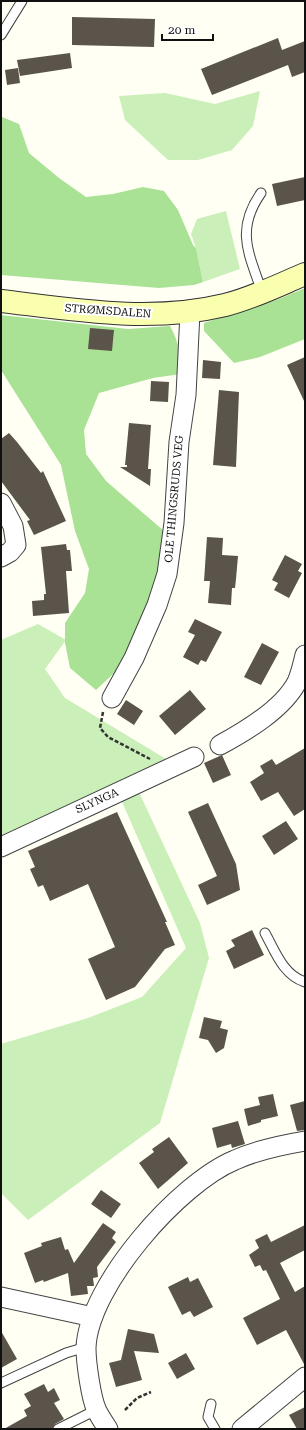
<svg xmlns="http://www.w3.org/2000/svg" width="306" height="1430" viewBox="0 0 306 1430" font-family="'Roboto Serif',serif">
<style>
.green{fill:#caefb8}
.forest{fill:#a9e295}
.building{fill:#5b544b}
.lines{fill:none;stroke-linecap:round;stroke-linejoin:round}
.service-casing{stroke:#434343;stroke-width:11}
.minor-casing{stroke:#434343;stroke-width:21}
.secondary-casing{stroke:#323232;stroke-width:24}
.path{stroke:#323232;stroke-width:2.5;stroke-dasharray:4 2;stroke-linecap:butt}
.service{stroke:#fff;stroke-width:9}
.minor{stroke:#fff;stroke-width:19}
.secondary{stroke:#f9ffaf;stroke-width:22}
.labels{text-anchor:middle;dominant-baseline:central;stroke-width:4;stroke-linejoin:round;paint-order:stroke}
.street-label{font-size:11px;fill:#101010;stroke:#fff}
</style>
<rect width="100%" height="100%" fill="#fffff4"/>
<path class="green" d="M 260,91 L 253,126 L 232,150 L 198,160 L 168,160 L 125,120 L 119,96 L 165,93 L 215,104 Z
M 226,211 L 240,269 L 203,282 L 196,248 L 191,234 L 197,219 Z
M 38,624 L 66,640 L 45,669 L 65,698 L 166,759 L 131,775 L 200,923 L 209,958 L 160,1123 L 28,1220 L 1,1193 L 1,1044 L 88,1018 L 142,997 L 186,948 L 116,788 L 1,836 L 1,640 Z"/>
<path class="forest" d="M 2,117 L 19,124 L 29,153 L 59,178 L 86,197 L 113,194 L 143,187 L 164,191 L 178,210 L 193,245 L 196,248 L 203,282 L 194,285 L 159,288 L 1,275 Z
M 305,288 L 305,339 L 260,357 L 234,363 L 204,331 L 204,323 L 279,299 Z
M 1,315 L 128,329 L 170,326 C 179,341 181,357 181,374 L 153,378 L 99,393 L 84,430 L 86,454 L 106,481 L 164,531 L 168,566 L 128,660 L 96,690 L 70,668 L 65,643 L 65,623 L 85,593 L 89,569 L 75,531 L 61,465 L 1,370 Z"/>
<path class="building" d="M 72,17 L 155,19 L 154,47 L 72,45 Z
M 278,38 L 282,50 L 305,41 L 305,72 L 292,77 L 288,65 L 212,95 L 201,69 Z
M 70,53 L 72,68 L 20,76 L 17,60 Z
M 18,68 L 20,83 L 7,85 L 5,70 Z
M 305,177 L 305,200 L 277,206 L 272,184 Z
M 90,328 L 114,330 L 112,351 L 88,349 Z
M 305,357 L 305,403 L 287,365 Z
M 203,360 L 221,362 L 220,379 L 202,378 Z
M 151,381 L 169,382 L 168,402 L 150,401 Z
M 219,390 L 239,392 L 236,467 L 213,465 Z
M 129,423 L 151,425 L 148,469 L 151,469 L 150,486 L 120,467 L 127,467 L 127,465 L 125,465 Z
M 9,433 L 17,442 L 41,473 L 43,471 L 66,521 L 34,535 L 27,521 L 30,520 L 1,481 L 1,439 Z
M 207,537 L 223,538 L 222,555 L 238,556 L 236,579 L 235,588 L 232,588 L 231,605 L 208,603 L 210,581 L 204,581 Z
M 66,544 L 67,550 L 70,550 L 72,571 L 66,571 L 69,613 L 33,616 L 32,601 L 44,600 L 44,594 L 46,594 L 41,547 Z
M 285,555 L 302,564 L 298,571 L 302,573 L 289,598 L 274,590 L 278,583 L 272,580 Z
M 195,619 L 222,632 L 206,662 L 201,660 L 198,665 L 183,657 L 195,635 L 188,632 Z
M 262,643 L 279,652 L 261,685 L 244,677 Z
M 190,690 L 206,709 L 175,735 L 159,716 Z
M 126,700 L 143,711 L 134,725 L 117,714 Z
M 305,748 L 305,809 L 294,816 L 278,792 L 261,801 L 250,782 L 264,773 L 260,766 L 272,759 L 276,765 Z
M 222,755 L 231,775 L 213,783 L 204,763 Z
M 208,803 L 236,864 L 240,890 L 207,905 L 198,885 L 217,876 L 188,812 Z
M 117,812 L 167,922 L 165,922 L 175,945 L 165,949 L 135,987 L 106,1000 L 88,959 L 115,947 L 88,884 L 50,901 L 43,885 L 38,887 L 30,869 L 35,867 L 28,851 Z
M 286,821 L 298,839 L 274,855 L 262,836 Z
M 252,930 L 264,955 L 234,969 L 226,951 L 235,946 L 231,940 Z
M 204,1017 L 222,1021 L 220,1028 L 228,1030 L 224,1048 L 216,1053 L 208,1040 L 199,1038 Z
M 273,1094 L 278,1116 L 261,1120 L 261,1122 L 248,1126 L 244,1109 L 260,1105 L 258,1097 Z
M 305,1101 L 305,1130 L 297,1131 L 290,1105 Z
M 238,1121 L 245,1144 L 232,1148 L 231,1144 L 217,1148 L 212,1128 Z
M 169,1137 L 188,1163 L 158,1189 L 139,1163 L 154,1152 L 152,1149 Z
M 101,1190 L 121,1204 L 111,1218 L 91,1204 Z
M 103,1223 L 116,1232 L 112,1238 L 116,1242 L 97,1267 L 98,1277 L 93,1278 L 94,1286 L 87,1286 L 88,1294 L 71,1296 L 68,1273 L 44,1282 L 43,1280 L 35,1283 L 24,1253 L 42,1246 L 41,1243 L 61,1237 L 65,1250 L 68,1249 L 74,1263 Z
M 305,1225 L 305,1250 L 280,1263 L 295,1292 L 305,1286 L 305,1366 L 286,1330 L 257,1345 L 243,1318 L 280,1299 L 266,1270 L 263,1271 L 260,1265 L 255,1267 L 249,1255 L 259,1248 L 255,1240 L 267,1234 L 271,1242 Z
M 188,1277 L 190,1282 L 198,1278 L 213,1307 L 194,1317 L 190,1311 L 182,1315 L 168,1287 Z
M 128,1329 L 154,1334 L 159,1353 L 134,1351 L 142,1380 L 116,1387 L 109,1363 L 121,1360 Z
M 1,1331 L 17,1359 L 1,1368 Z
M 186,1353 L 195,1369 L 177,1379 L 168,1363 Z
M 44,1384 L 48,1392 L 54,1388 L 60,1400 L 54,1403 L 64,1419 L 55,1424 L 52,1429 L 4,1429 L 27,1416 L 24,1410 L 31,1406 L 24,1394 Z
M 305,1407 L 305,1429 L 297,1429 L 289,1415 Z"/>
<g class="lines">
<defs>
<path id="service" d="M 1,35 L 22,1
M 261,193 C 235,230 249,254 262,292
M 265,933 C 275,951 283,975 305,982
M 1,1383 L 66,1353 L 86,1347
M 211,1404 L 208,1417 L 215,1429
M 58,1429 L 96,1410"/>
<path id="minor" d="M 1,503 L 13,526 L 16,545 L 10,552 L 1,557
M 112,698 L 134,658 L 157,605 L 167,574 L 174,523 L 179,442 L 186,395 L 190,312
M 220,745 C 246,731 283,709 297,682 C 301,673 303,663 305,655
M 1,847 L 194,757
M 1,1297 L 93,1317
M 108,1429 C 104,1423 100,1417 97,1411 C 91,1399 86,1362 86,1348 C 88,1286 179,1183 235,1160 C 257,1150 281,1145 305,1141
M 242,1429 L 305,1377"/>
<path id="secondary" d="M 1,301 C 76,310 151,323 225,305 C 253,298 279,285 305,274"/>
</defs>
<use href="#service" class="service-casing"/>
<use href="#minor" class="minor-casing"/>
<use href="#secondary" class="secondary-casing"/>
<path class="path" d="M 103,712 L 100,728 L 108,737 L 150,759
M 125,1410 L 137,1398 L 151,1392"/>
<use href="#service" class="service"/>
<use href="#minor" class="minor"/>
<use href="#secondary" class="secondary"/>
</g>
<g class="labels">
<g class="street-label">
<text transform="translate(108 311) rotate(4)">STRØMSDALEN</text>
<text transform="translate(174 499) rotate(-85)">OLE THINGSRUDS VEG</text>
<text transform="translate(97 801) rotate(-24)">SLYNGA</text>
</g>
</g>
<rect width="306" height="1430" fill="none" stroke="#101010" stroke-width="4"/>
<path d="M162 34v6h51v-6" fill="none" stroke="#101010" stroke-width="2"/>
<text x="168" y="34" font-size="12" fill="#101010" stroke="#ffffff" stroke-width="3" paint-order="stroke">20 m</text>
</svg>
